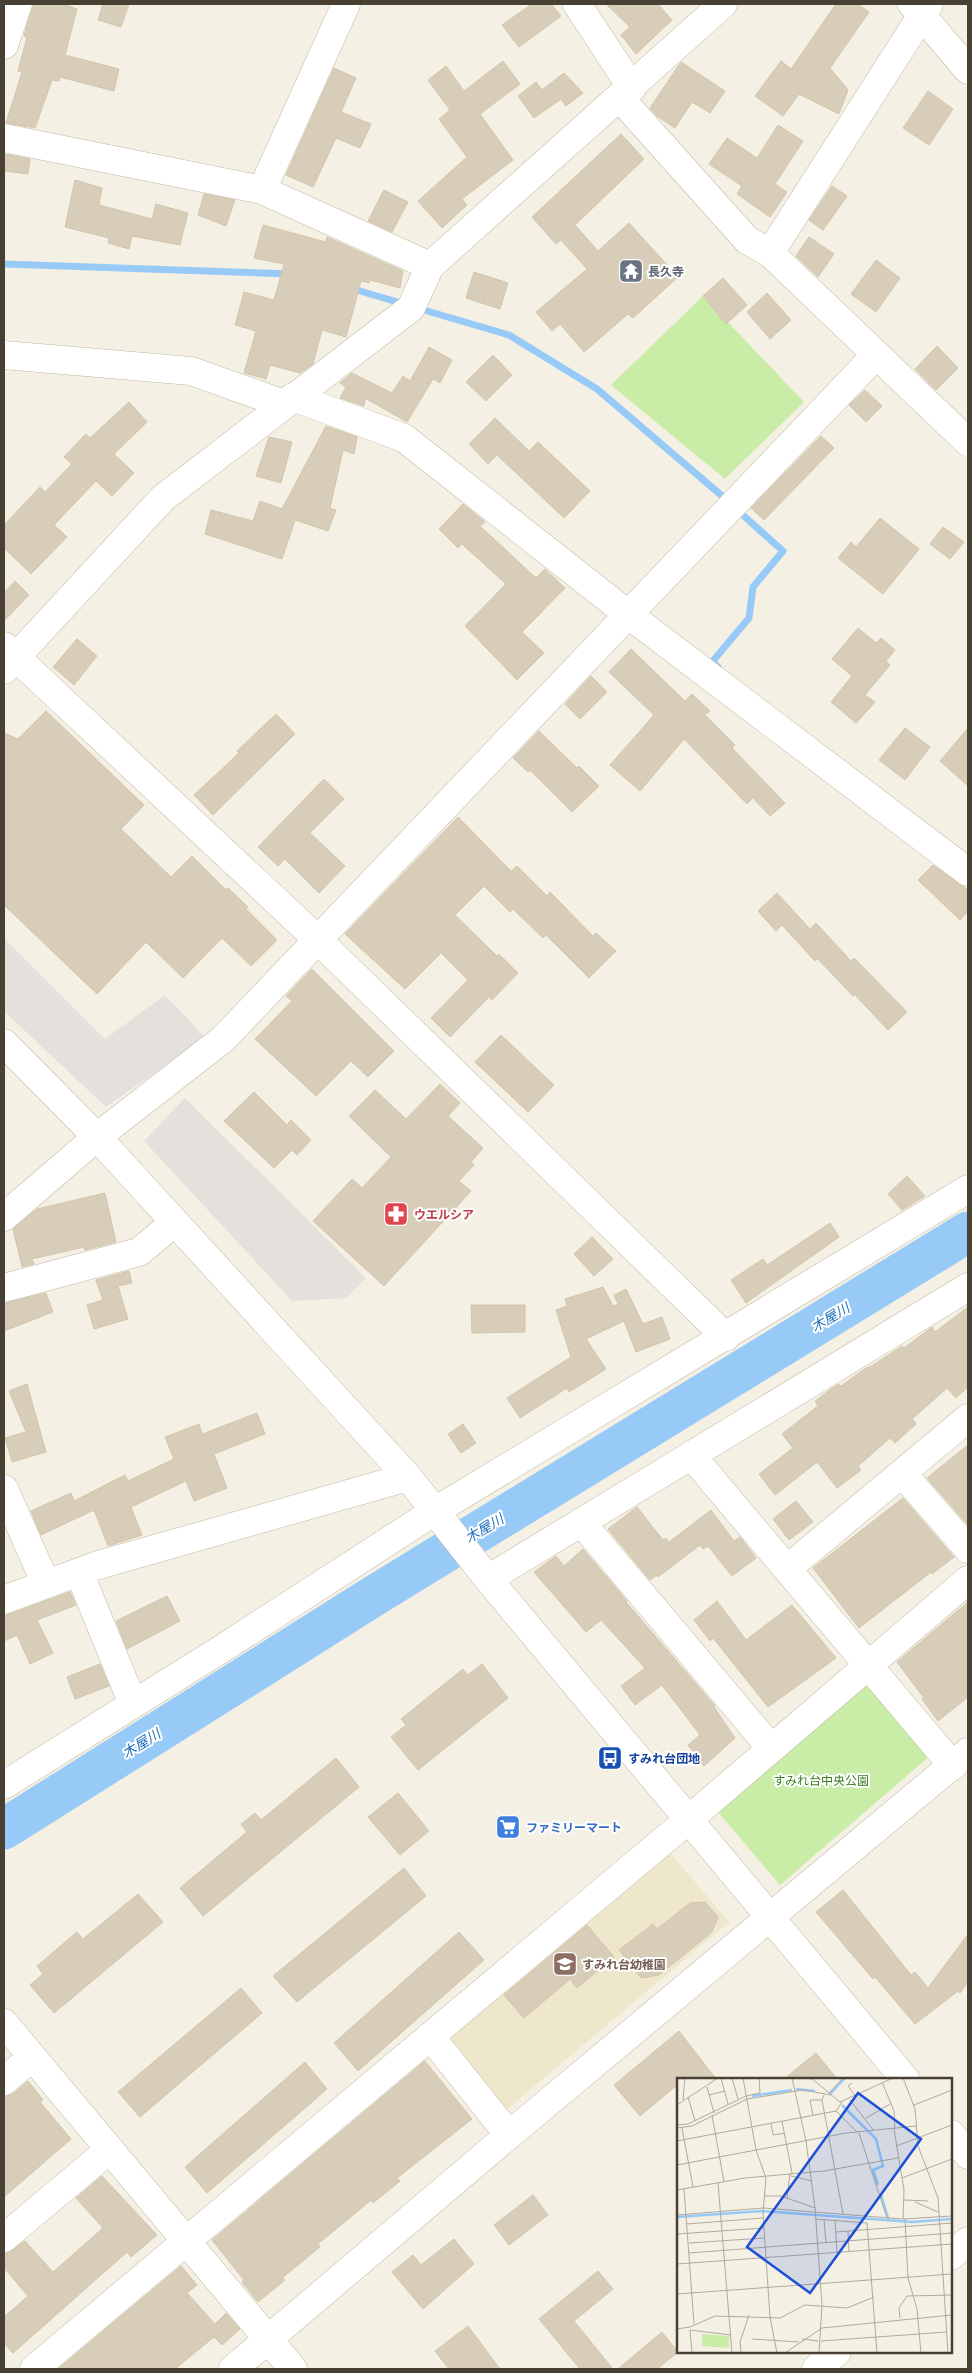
<svg xmlns="http://www.w3.org/2000/svg" width="972" height="2373" viewBox="0 0 972 2373" font-family="'Open Sans','Noto Sans JP',sans-serif">
<style>
.education{fill:#efe7cc}
.green{fill:#c9eda7}
.parking{fill:#e4e1dd}
.lines{fill:none;stroke-linecap:round;stroke-linejoin:round}
.stream{stroke:#98caf8;stroke-width:7}
.river{stroke:#98caf8;stroke-width:41}
.building{fill:#d7cdb8;stroke:#d2c6aa}
.minor-casing{stroke:#c0b9a5;stroke-width:29}
.minor{stroke:#fff;stroke-width:28}
.labels{text-anchor:middle;dominant-baseline:central;stroke-width:4;stroke-linejoin:round;paint-order:stroke}
.worship-label{font-size:12px;font-weight:bold;fill:#5b616d;stroke:#fff;text-anchor:start}
.health-label{font-size:12px;font-weight:bold;fill:#be3a42;stroke:#fff;text-anchor:start}
.transit-label{font-size:12px;font-weight:bold;fill:#164399;stroke:#fff;text-anchor:start}
.park-label{font-size:12px;fill:#3d7e20;stroke:#fff}
.shop-label{font-size:12px;font-weight:bold;fill:#366cbe;stroke:#fff;text-anchor:start}
.education-label{font-size:12px;font-weight:bold;fill:#785e54;stroke:#fff;text-anchor:start}
.water-label{font-size:14px;font-style:italic;fill:#2170be;stroke:#fff}
.inset-river{fill:none;stroke:#98caf8;stroke-width:2.5}
.inset-road{fill:none;stroke:#afaa9d;stroke-width:1}
.view{fill:#1d4ed8;fill-opacity:0.15;stroke:#1d4ed8;stroke-width:2.5}
.inset-edge{fill:none;stroke:#474033;stroke-width:2.5}
</style>
<rect width="100%" height="100%" fill="#f4f0e4"/>
<path class="education" d="M 667,1849 L 729,1922 L 505,2111 L 443,2034 Z"/>
<path class="green" d="M 703,296 L 804,402 L 725,479 L 611,385 Z
M 863,1676 L 931,1755 L 780,1885 L 712,1805 Z"/>
<path class="parking" d="M 4,938 L 105,1039 L 165,995 L 205,1037 L 106,1107 L 4,1011 Z
M 185,1098 L 366,1278 L 346,1298 L 292,1301 L 144,1141 Z"/>
<g class="lines">
<path class="stream" d="M 4,264 L 291,274
M 350,288 L 404,304
M 417,308 L 509,335 L 597,389 L 728,501
M 718,667 L 712,662 L 749,618 L 753,587 L 783,551 L 736,509"/>
<path class="river" d="M 4,1829 L 377,1594 L 968,1232"/>
</g>
<path class="building" d="M 33,4 L 63,4 L 77,9 L 65,55 L 119,69 L 114,91 L 60,77 L 59,81 L 52,80 L 35,128 L 6,123 L 22,72 L 18,71 L 27,37 L 24,36 Z
M 103,4 L 129,4 L 121,27 L 98,20 Z
M 532,4 L 551,4 L 561,16 L 519,47 L 502,25 Z
M 606,4 L 658,4 L 672,20 L 636,54 L 621,35 L 630,27 Z
M 836,4 L 858,4 L 869,12 L 830,68 L 848,90 L 839,114 L 799,94 L 783,116 L 755,96 L 781,61 L 791,69 Z
M 503,61 L 520,84 L 480,114 L 513,160 L 462,199 L 467,205 L 442,228 L 418,201 L 467,157 L 439,119 L 450,110 L 428,80 L 446,66 L 464,91 Z
M 681,62 L 725,91 L 710,113 L 692,102 L 675,128 L 657,116 L 650,108 Z
M 334,68 L 356,78 L 341,112 L 371,124 L 360,148 L 336,138 L 313,187 L 286,175 Z
M 564,73 L 583,93 L 566,106 L 561,99 L 534,118 L 518,96 L 536,82 L 542,90 Z
M 928,91 L 953,109 L 929,145 L 903,128 Z
M 778,125 L 803,141 L 775,184 L 787,192 L 770,217 L 737,194 L 742,186 L 709,164 L 727,138 L 757,158 Z
M 621,134 L 644,159 L 575,225 L 598,251 L 629,223 L 678,277 L 633,318 L 628,314 L 584,352 L 560,324 L 552,331 L 536,312 L 587,269 L 561,240 L 556,244 L 532,217 Z
M 4,154 L 30,159 L 28,174 L 4,171 Z
M 75,180 L 102,188 L 99,205 L 152,219 L 156,204 L 188,213 L 180,245 L 132,236 L 129,249 L 108,243 L 109,238 L 65,227 Z
M 832,186 L 847,196 L 823,230 L 809,220 Z
M 384,190 L 408,202 L 392,232 L 368,221 Z
M 204,194 L 235,200 L 226,226 L 198,215 Z
M 263,225 L 326,242 L 327,237 L 403,271 L 400,288 L 370,280 L 369,283 L 361,281 L 346,337 L 322,330 L 313,364 L 300,373 L 270,365 L 266,379 L 244,373 L 256,331 L 235,325 L 244,292 L 274,300 L 284,264 L 254,258 Z
M 809,237 L 834,254 L 818,277 L 796,256 Z
M 876,260 L 900,278 L 876,312 L 851,294 Z
M 474,272 L 508,283 L 500,309 L 466,298 Z
M 723,278 L 747,305 L 726,324 L 703,296 Z
M 767,293 L 791,320 L 770,339 L 747,312 Z
M 937,346 L 958,368 L 936,390 L 915,369 Z
M 429,347 L 452,360 L 440,383 L 433,379 L 407,422 L 365,398 L 364,406 L 340,398 L 346,387 L 340,383 L 352,373 L 392,393 L 403,376 L 410,381 Z
M 493,355 L 512,375 L 486,401 L 466,382 Z
M 865,390 L 882,406 L 866,422 L 849,405 Z
M 129,402 L 147,422 L 114,454 L 134,473 L 112,496 L 96,481 L 54,525 L 67,537 L 31,574 L 4,548 L 4,525 L 40,487 L 45,492 L 72,464 L 64,457 L 86,434 L 90,438 Z
M 495,418 L 529,451 L 538,442 L 590,491 L 564,518 L 497,455 L 488,464 L 469,444 Z
M 326,426 L 357,437 L 354,454 L 343,450 L 330,508 L 336,510 L 328,531 L 295,520 L 282,559 L 205,534 L 211,510 L 253,521 L 260,501 L 282,509 Z
M 821,436 L 834,448 L 764,520 L 751,508 Z
M 269,437 L 292,442 L 281,483 L 256,476 Z
M 463,504 L 485,522 L 480,526 L 536,578 L 545,569 L 565,588 L 522,632 L 544,653 L 517,680 L 465,626 L 506,584 L 462,544 L 458,548 L 439,529 Z
M 880,518 L 919,549 L 883,594 L 838,558 L 851,542 L 856,547 Z
M 943,527 L 964,542 L 950,559 L 930,544 Z
M 15,581 L 29,595 L 4,621 L 4,593 Z
M 858,628 L 876,643 L 881,638 L 895,650 L 886,661 L 890,665 L 865,695 L 875,702 L 856,723 L 831,702 L 852,676 L 832,659 Z
M 77,639 L 97,656 L 74,685 L 53,667 Z
M 631,649 L 685,701 L 692,694 L 710,711 L 705,715 L 735,745 L 732,748 L 785,803 L 770,816 L 753,798 L 747,804 L 684,739 L 640,791 L 610,765 L 654,715 L 609,672 Z
M 591,676 L 607,692 L 580,719 L 565,704 Z
M 46,711 L 144,805 L 121,829 L 171,877 L 192,856 L 226,890 L 228,888 L 248,907 L 246,909 L 277,940 L 251,966 L 222,938 L 183,978 L 146,942 L 97,994 L 4,905 L 4,733 L 18,739 Z
M 276,714 L 295,734 L 213,815 L 194,795 L 239,753 L 237,751 Z
M 905,728 L 930,747 L 905,780 L 879,760 Z
M 968,728 L 968,786 L 940,761 Z
M 539,731 L 577,768 L 579,766 L 599,786 L 572,812 L 530,770 L 528,772 L 513,758 Z
M 324,779 L 344,799 L 310,833 L 345,866 L 319,893 L 285,859 L 278,866 L 258,847 Z
M 458,817 L 511,871 L 517,866 L 547,896 L 550,892 L 593,936 L 596,933 L 616,951 L 589,978 L 546,935 L 543,938 L 513,909 L 510,912 L 484,886 L 455,915 L 497,956 L 499,954 L 518,973 L 492,1000 L 489,997 L 450,1037 L 431,1018 L 468,980 L 441,953 L 405,989 L 345,934 Z
M 933,865 L 968,890 L 968,911 L 960,920 L 918,880 Z
M 777,893 L 810,929 L 816,923 L 851,961 L 854,958 L 907,1012 L 888,1030 L 854,994 L 853,996 L 817,958 L 815,961 L 782,925 L 776,931 L 758,911 Z
M 312,969 L 394,1051 L 368,1077 L 351,1061 L 316,1096 L 255,1039 L 292,1001 L 286,996 Z
M 501,1035 L 554,1085 L 528,1112 L 475,1062 Z
M 440,1084 L 460,1103 L 448,1116 L 483,1148 L 471,1162 L 474,1165 L 459,1181 L 471,1191 L 384,1286 L 313,1221 L 352,1179 L 362,1188 L 391,1157 L 349,1116 L 375,1090 L 406,1119 Z
M 254,1092 L 287,1125 L 291,1120 L 311,1140 L 297,1155 L 292,1150 L 274,1168 L 224,1121 Z
M 907,1176 L 925,1196 L 902,1210 L 888,1194 Z
M 105,1193 L 116,1242 L 85,1250 L 84,1247 L 32,1259 L 34,1264 L 22,1267 L 13,1229 L 37,1209 Z
M 830,1223 L 839,1237 L 746,1303 L 731,1280 L 763,1259 L 767,1265 Z
M 592,1237 L 613,1259 L 594,1276 L 574,1254 Z
M 129,1271 L 132,1283 L 118,1286 L 128,1319 L 94,1329 L 87,1305 L 103,1300 L 96,1280 Z
M 603,1287 L 613,1306 L 618,1304 L 614,1295 L 626,1289 L 643,1324 L 662,1317 L 670,1339 L 636,1352 L 624,1321 L 586,1339 L 606,1369 L 569,1392 L 567,1388 L 520,1418 L 507,1398 L 571,1357 L 556,1310 L 567,1306 L 565,1299 Z
M 46,1293 L 53,1312 L 4,1331 L 4,1303 Z
M 471,1305 L 525,1305 L 525,1332 L 472,1333 Z
M 968,1307 L 968,1387 L 956,1398 L 947,1388 L 912,1419 L 916,1424 L 895,1443 L 890,1438 L 858,1466 L 861,1470 L 837,1488 L 817,1462 L 775,1495 L 759,1474 L 793,1448 L 782,1434 L 818,1406 L 815,1401 L 831,1389 L 839,1384 L 841,1386 L 866,1368 L 870,1367 L 902,1346 L 904,1348 L 932,1327 L 935,1332 Z
M 27,1384 L 46,1452 L 12,1462 L 5,1438 L 26,1432 L 9,1391 Z
M 257,1413 L 265,1434 L 214,1454 L 227,1488 L 194,1501 L 186,1481 L 131,1507 L 142,1535 L 108,1546 L 94,1510 L 41,1535 L 31,1511 L 71,1493 L 74,1501 L 125,1475 L 128,1481 L 174,1459 L 165,1437 L 199,1424 L 202,1434 Z
M 463,1424 L 476,1443 L 461,1453 L 448,1434 Z
M 968,1445 L 968,1525 L 927,1478 Z
M 903,1498 L 954,1557 L 932,1574 L 931,1572 L 859,1628 L 813,1568 Z
M 796,1501 L 813,1522 L 789,1540 L 773,1519 Z
M 637,1507 L 663,1540 L 666,1538 L 669,1542 L 711,1510 L 734,1541 L 740,1537 L 756,1558 L 732,1576 L 708,1546 L 703,1549 L 700,1545 L 658,1577 L 657,1575 L 650,1580 L 608,1529 Z
M 583,1549 L 627,1601 L 626,1602 L 715,1706 L 714,1707 L 735,1738 L 704,1766 L 688,1745 L 700,1735 L 662,1685 L 635,1705 L 621,1686 L 645,1668 L 601,1620 L 586,1632 L 534,1572 L 556,1556 L 564,1566 Z
M 70,1592 L 76,1605 L 37,1620 L 53,1653 L 30,1664 L 17,1635 L 4,1641 L 4,1616 Z
M 167,1596 L 180,1621 L 127,1649 L 116,1621 Z
M 717,1601 L 746,1640 L 792,1605 L 836,1658 L 768,1707 L 713,1638 L 710,1641 L 694,1620 Z
M 968,1602 L 968,1697 L 938,1721 L 922,1699 L 924,1698 L 897,1662 Z
M 100,1664 L 109,1686 L 75,1699 L 67,1677 Z
M 482,1664 L 508,1698 L 418,1770 L 391,1737 L 406,1725 L 401,1719 L 463,1669 L 468,1675 Z
M 336,1758 L 359,1787 L 203,1916 L 180,1888 L 247,1832 L 241,1824 L 255,1813 L 261,1820 Z
M 398,1793 L 429,1831 L 400,1855 L 368,1817 Z
M 404,1868 L 426,1896 L 297,2002 L 273,1976 Z
M 843,1890 L 911,1975 L 915,1972 L 928,1988 L 968,1934 L 968,1982 L 960,1993 L 958,1991 L 915,2024 L 875,1977 L 873,1979 L 816,1912 Z
M 138,1894 L 163,1922 L 54,2013 L 30,1985 L 43,1974 L 37,1966 L 77,1932 L 83,1939 Z
M 705,1902 L 718,1917 L 712,1932 L 659,1975 L 641,1978 L 619,1950 L 653,1924 L 657,1929 L 690,1903 Z
M 587,1925 L 614,1957 L 577,1988 L 570,1979 L 524,2018 L 504,1995 Z
M 459,1932 L 484,1960 L 358,2071 L 334,2043 Z
M 241,1988 L 262,2013 L 140,2117 L 118,2092 Z
M 679,2031 L 716,2079 L 678,2079 L 678,2084 L 640,2116 L 614,2085 Z
M 816,2053 L 837,2079 L 784,2079 Z
M 425,2061 L 472,2119 L 397,2178 L 400,2181 L 373,2203 L 371,2200 L 318,2244 L 320,2247 L 282,2278 L 285,2280 L 258,2302 L 242,2282 L 244,2280 L 212,2240 Z
M 305,2062 L 327,2089 L 207,2193 L 185,2167 Z
M 28,2081 L 43,2100 L 40,2102 L 71,2139 L 4,2197 L 4,2097 L 14,2093 Z
M 102,2176 L 157,2235 L 131,2257 L 127,2252 L 13,2353 L 4,2343 L 4,2317 L 28,2296 L 4,2268 L 4,2255 L 25,2241 L 53,2272 L 103,2228 L 76,2198 Z
M 533,2195 L 548,2215 L 509,2245 L 494,2225 Z
M 454,2239 L 474,2264 L 423,2309 L 392,2272 L 413,2255 L 421,2265 Z
M 181,2266 L 197,2285 L 187,2293 L 215,2324 L 226,2313 L 240,2329 L 222,2345 L 214,2337 L 175,2369 L 58,2369 Z
M 598,2271 L 613,2289 L 574,2321 L 613,2369 L 580,2369 L 539,2319 Z
M 468,2326 L 500,2369 L 449,2369 L 435,2351 Z
M 662,2332 L 678,2352 L 657,2369 L 618,2369 Z"/>
<g class="lines">
<defs>
<path id="minor" d="M 577,4 L 632,88
M 912,4 L 968,70
M 4,45 L 18,4
M 620,98 L 747,240 L 770,253 L 968,442
M 4,138 L 262,190 L 430,266
M 262,190 L 346,4
M 770,253 L 929,4
M 4,355 L 191,371 L 284,404
M 293,397 L 404,438 L 629,615 L 968,872
M 4,646 L 317,939 L 726,1337
M 4,670 L 163,498 L 411,308 L 430,266 L 723,4
M 4,1043 L 97,1137 L 408,1477 L 488,1579 L 905,2079
M 4,1217 L 97,1137 L 223,1039 L 876,355
M 4,1288 L 139,1252 L 175,1222
M 691,1455 L 953,1766
M 902,1473 L 968,1549
M 4,1489 L 46,1584
M 581,1522 L 771,1748
M 787,1569 L 968,1418
M 79,1572 L 133,1704
M 488,1579 L 968,1287
M 4,1600 L 95,1566 L 408,1477
M 4,1785 L 223,1648 L 435,1511 L 968,1189
M 4,2023 L 293,2369
M 430,2036 L 509,2135
M 4,2081 L 32,2057
M 951,2134 L 968,2155
M 4,2238 L 109,2150
M 951,2256 L 968,2241
M 34,2369 L 688,1820 L 968,1580
M 233,2369 L 509,2135 L 968,1752
M 816,2369 L 837,2352"/>
</defs>
<use href="#minor" class="minor-casing"/>
<use href="#minor" class="minor"/>
</g>
<defs>
<symbol id="temple-square" viewBox="-11 -11 22 22"><rect x="-9" y="-9" width="18" height="18" rx="4" fill="#6b7280" stroke="#fff"/><path d="M0-6L5-2H3V0L6.5 2.5H4V6H1.5V3h-3V6H-4V2.5H-6.5L-3 0V-2H-5Z" fill="#fff"/></symbol>
<symbol id="pharmacy-square" viewBox="-11 -11 22 22"><rect x="-9" y="-9" width="18" height="18" rx="4" fill="#e0444e" stroke="#fff"/><path d="M-2-6h4v4h4v4h-4v4h-4v-4h-4v-4h4Z" fill="#fff"/></symbol>
<symbol id="bus-square" viewBox="-11 -11 22 22"><rect x="-9" y="-9" width="18" height="18" rx="4" fill="#1a4fb4" stroke="#fff"/><path d="M-5-6H5V4H4V6H2V4H-2V6H-4V4H-5ZM-3.5-4V0h7V-4ZM-3.5 1.2v1.5H-2V1.2ZM2 1.2v1.5H3.5V1.2Z" fill="#fff"/></symbol>
<symbol id="supermarket-square" viewBox="-11 -11 22 22"><rect x="-9" y="-9" width="18" height="18" rx="4" fill="#3f7fe0" stroke="#fff"/><path d="M-6-5.5h2.5l.6 2H6L4.5 2H-2.5L-4.4-4H-6ZM-1.5 3.2a1.3 1.3 0 1 0 .1 0ZM3 3.2a1.3 1.3 0 1 0 .1 0Z" fill="#fff"/></symbol>
<symbol id="school-square" viewBox="-11 -11 22 22"><rect x="-9" y="-9" width="18" height="18" rx="4" fill="#8d6e63" stroke="#fff"/><path d="M0-5L7-2L0 1L-7-2ZM-4 1L0 2.5L4 1V4Q0 6-4 4Z" fill="#fff"/></symbol>
</defs>
<g fill-rule="evenodd">
<use href="#temple-square" x="617" y="257" width="28" height="28"/>
<use href="#pharmacy-square" x="382" y="1200" width="28" height="28"/>
<use href="#bus-square" x="596" y="1744" width="28" height="28"/>
<use href="#supermarket-square" x="494" y="1813" width="28" height="28"/>
<use href="#school-square" x="551" y="1950" width="28" height="28"/>
</g>
<g class="labels">
<g class="worship-label">
<text x="648" y="271">長久寺</text>
</g>
<g class="health-label">
<text x="414" y="1214">ウエルシア</text>
</g>
<g class="transit-label">
<text x="628" y="1758">すみれ台団地</text>
</g>
<g class="park-label">
<text x="821" y="1780">すみれ台中央公園</text>
</g>
<g class="shop-label">
<text x="526" y="1827">ファミリーマート</text>
</g>
<g class="education-label">
<text x="582" y="1964">すみれ台幼稚園</text>
</g>
<g class="water-label">
<text transform="translate(830 1317) rotate(-31)">木屋川</text>
<text transform="translate(484 1528) rotate(-31)">木屋川</text>
<text transform="translate(141 1743) rotate(-32)">木屋川</text>
</g>
</g>
<g transform="translate(677 2078)">
<rect width="275" height="275" fill="#f4f0e4"/>
<path d="M 25,256 L 52,258 L 52,270 L 25,268 Z" fill="#c9eda7"/>
<path class="inset-river" d="M 119,11 L 138,13M 153,16 L 168,0M 75,18 L 115,12M 165,27 L 199,61 L 206,88 L 196,92 L 201,107M 204,117 L 212,143M 0,139 L 85,133 L 235,144 L 275,141"/>
<path class="inset-road" d="M 44,0 L 51,26M 55,0 L 61,21M 66,0 L 79,72 L 89,100 L 86,135 L 93,239 L 100,275M 115,0 L 129,63 L 138,130 L 145,227 L 142,275M 134,0 L 163,24 L 216,0M 226,0 L 238,31 L 241,68 L 261,120 L 271,275M 205,4 L 217,33 L 218,51M 175,5 L 171,8 L 179,19M 30,9 L 37,35M 152,15 L 166,0M 32,17 L 48,13M 147,17 L 145,22 L 166,136M 11,19 L 18,43M 6,22 L 8,0M 173,22 L 197,53M 0,27 L 41,0M 237,27 L 275,12M 159,33 L 181,55M 35,37 L 47,104M 136,37 L 133,22 L 145,22M 189,40 L 213,26M 105,43 L 115,95M 94,45 L 96,57 L 108,55M 0,47 L 11,46 L 69,18 L 83,15 L 82,0M 0,50 L 15,48 L 70,21 L 126,12 L 154,17M 5,50 L 16,109M 217,51 L 227,112 L 226,141M 182,55 L 210,140M 0,63 L 159,33 L 165,24M 219,68 L 275,47M 0,87 L 169,55 L 239,48M 114,98 L 135,103M 225,100 L 275,81M 41,105 L 55,275M 7,111 L 17,246M 0,112 L 68,100 L 147,93 L 221,80M 87,118 L 104,118 L 138,130M 110,120 L 113,95M 227,122 L 251,123M 238,124 L 261,134M 0,137 L 86,130 L 226,141 L 275,138M 139,141 L 190,145 L 200,275M 147,141 L 149,165M 228,141 L 231,200 L 240,231 L 244,275M 158,142 L 160,175M 10,146 L 86,140M 171,153 L 172,174M 159,154 L 275,145M 0,156 L 87,150M 12,165 L 87,160M 12,175 L 275,155M 0,186 L 275,166M 0,216 L 275,196M 223,240 L 222,230 L 230,218 L 275,217M 0,251 L 13,249 L 38,238 L 103,240 L 128,227 L 170,230 L 197,219M 13,252 L 54,257M 13,252 L 15,275M 75,261 L 122,264M 125,261 L 141,263M 144,263 L 270,254M 64,275 L 63,264 L 72,237M 108,275 L 145,250 L 275,237"/>
<path class="view" d="M 181,15 L 244,61 L 133,215 L 70,169 Z"/>
<rect width="275" height="275" class="inset-edge"/>
</g>
<rect width="972" height="2373" fill="none" stroke="#474033" stroke-width="10"/>
</svg>
